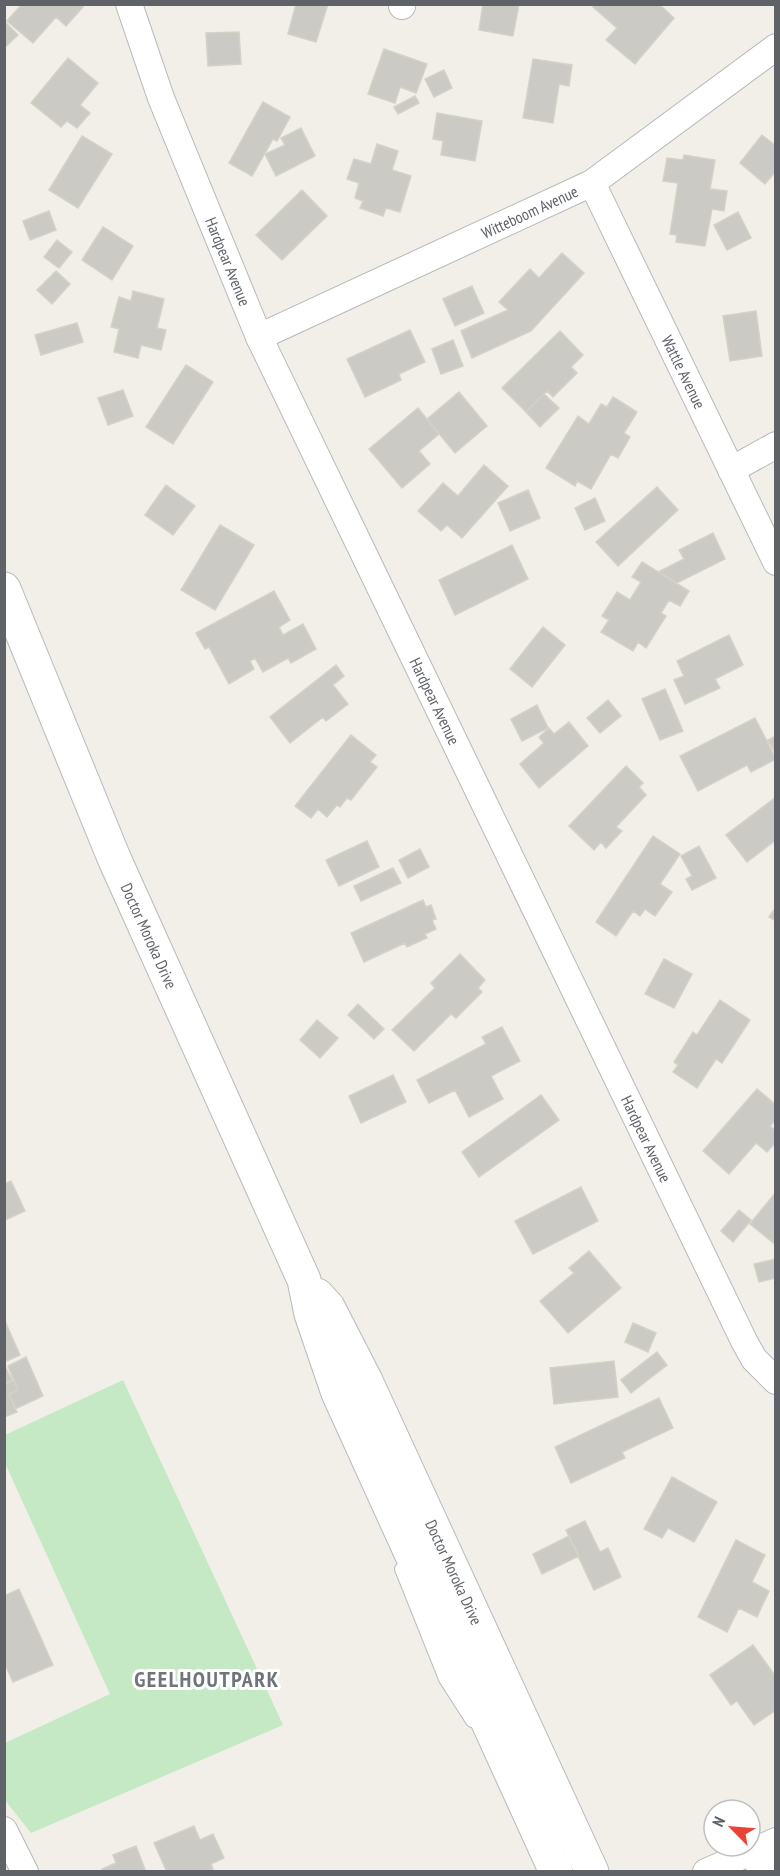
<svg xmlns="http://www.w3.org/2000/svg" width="780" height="1876" viewBox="0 0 780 1876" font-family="'PT Sans Narrow',sans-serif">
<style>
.green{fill:#c5e8c5}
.building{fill:#cccac5;stroke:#d6d1c6;stroke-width:1.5}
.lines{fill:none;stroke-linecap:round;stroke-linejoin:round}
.lane-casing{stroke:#b5b8bc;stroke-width:14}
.street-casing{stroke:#b5b8bc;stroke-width:28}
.secondary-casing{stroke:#b6babf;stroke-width:35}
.lane{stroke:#fff;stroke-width:12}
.street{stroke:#fff;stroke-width:26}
.secondary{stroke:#fff;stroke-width:33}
.labels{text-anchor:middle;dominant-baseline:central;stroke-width:6;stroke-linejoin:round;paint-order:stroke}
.street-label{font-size:16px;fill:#5f6368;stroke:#fff}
.district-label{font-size:22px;font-weight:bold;letter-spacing:1.5px;fill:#70757a;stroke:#fff}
</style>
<rect width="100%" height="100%" fill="#f1efe8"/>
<path class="green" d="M 123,1380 L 283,1725 L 31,1833 L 5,1800 L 5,1743 L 110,1694 L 5,1463 L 5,1435 Z"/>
<path class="building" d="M 22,4 L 80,4 L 83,7 L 66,26 L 56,17 L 33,43 L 7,21 Z
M 296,4 L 328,4 L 316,42 L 288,34 Z
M 483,4 L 519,4 L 513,36 L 479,30 Z
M 595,4 L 659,4 L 674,18 L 635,64 L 606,40 L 617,28 L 593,7 Z
M 4,21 L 18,35 L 4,48 Z
M 239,32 L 241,64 L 208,66 L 206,33 Z
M 384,49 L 427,64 L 416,93 L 400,87 L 395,103 L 368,94 Z
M 68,58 L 98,83 L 80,105 L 90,113 L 77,128 L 67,121 L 61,127 L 31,103 Z
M 533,59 L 572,65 L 569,86 L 559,84 L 553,123 L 523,118 Z
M 444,70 L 452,88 L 434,97 L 425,79 Z
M 415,96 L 419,103 L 398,114 L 394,107 Z
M 263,102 L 290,117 L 277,141 L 273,139 L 252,176 L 229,163 Z
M 437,113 L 482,121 L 475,161 L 441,155 L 443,141 L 433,139 Z
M 301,128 L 315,156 L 276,176 L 265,154 L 285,145 L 281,138 Z
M 762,135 L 776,146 L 776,171 L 765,184 L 740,163 Z
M 82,136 L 112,154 L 78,208 L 49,190 Z
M 377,144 L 398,151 L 392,170 L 411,176 L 400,212 L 386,208 L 383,216 L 360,208 L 363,201 L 355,198 L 359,183 L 347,179 L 354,159 L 371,164 Z
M 684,155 L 715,160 L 710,189 L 727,191 L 724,211 L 712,209 L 705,246 L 676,242 L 677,235 L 670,234 L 678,183 L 663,181 L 667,158 L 683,160 Z
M 302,190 L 327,216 L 282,260 L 256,235 Z
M 49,211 L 56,230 L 30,240 L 23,221 Z
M 738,212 L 751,238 L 727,250 L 714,225 Z
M 103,227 L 133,246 L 112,280 L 82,260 Z
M 57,240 L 72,252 L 59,268 L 44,257 Z
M 562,253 L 584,273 L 531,331 L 472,358 L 461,331 L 508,310 L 499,302 L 530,269 L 539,278 Z
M 56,271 L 70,284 L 52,304 L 37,290 Z
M 472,286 L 484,313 L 455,326 L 443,299 Z
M 133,291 L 164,299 L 157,328 L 166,330 L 161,350 L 141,345 L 138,358 L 114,352 L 119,329 L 111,327 L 119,297 L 131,301 Z
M 756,311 L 762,356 L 730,361 L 723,316 Z
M 77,323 L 83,342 L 41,355 L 35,335 Z
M 410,330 L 425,362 L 399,374 L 401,380 L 365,397 L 347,359 Z
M 560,331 L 583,355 L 571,367 L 577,373 L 553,397 L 547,391 L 526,412 L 502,388 Z
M 453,340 L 463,366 L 441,374 L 432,349 Z
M 186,365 L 213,382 L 173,444 L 146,427 Z
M 123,390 L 133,416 L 108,425 L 98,398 Z
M 459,392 L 487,426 L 455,453 L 427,419 Z
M 544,394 L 559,408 L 540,427 L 526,412 Z
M 613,397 L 637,412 L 624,433 L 630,437 L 618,458 L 611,454 L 591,489 L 577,481 L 575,486 L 546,468 L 578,416 L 589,424 L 601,404 L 607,407 Z
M 418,408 L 439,434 L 419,451 L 430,464 L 402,488 L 369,449 Z
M 484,465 L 508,486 L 462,538 L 447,525 L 441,531 L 418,511 L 443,483 L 458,496 Z
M 166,485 L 195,506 L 173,535 L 145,515 Z
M 657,487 L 678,510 L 618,566 L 596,542 Z
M 528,490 L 540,518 L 510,531 L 498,503 Z
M 595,498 L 605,521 L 585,530 L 575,508 Z
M 220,525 L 254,545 L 215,610 L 181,590 Z
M 713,533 L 725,559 L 677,583 L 658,572 L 684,559 L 679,550 Z
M 512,545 L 528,579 L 455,615 L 439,580 Z
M 642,562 L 689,591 L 680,606 L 669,600 L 661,613 L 666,616 L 646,648 L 638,642 L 633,651 L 601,632 L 609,620 L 602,616 L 617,592 L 630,600 L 641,582 L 632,577 Z
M 274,591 L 290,620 L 279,627 L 283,635 L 303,624 L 316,649 L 291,663 L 288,658 L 263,672 L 255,658 L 250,661 L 254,669 L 229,684 L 209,647 L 205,649 L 196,633 Z
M 543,627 L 565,645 L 532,687 L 510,669 Z
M 729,635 L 743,665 L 715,679 L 720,688 L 685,704 L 674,680 L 684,676 L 677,661 Z
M 336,665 L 344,676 L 333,685 L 348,704 L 326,721 L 323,717 L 290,743 L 270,717 Z
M 665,689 L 683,731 L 660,740 L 642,699 Z
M 608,700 L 621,716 L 600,733 L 587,718 Z
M 537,705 L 548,728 L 522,741 L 511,719 Z
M 755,718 L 776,759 L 751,772 L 747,765 L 698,791 L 680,756 Z
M 569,722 L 588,746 L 539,788 L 520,764 L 544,743 L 539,737 L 549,728 L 554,734 Z
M 351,735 L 376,755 L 370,762 L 377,767 L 351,800 L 347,798 L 340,807 L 337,805 L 327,817 L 318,809 L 311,818 L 295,806 Z
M 776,736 L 776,754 L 768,740 Z
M 626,766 L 643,783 L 639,787 L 646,795 L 616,827 L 622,831 L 606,848 L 601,842 L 594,850 L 569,826 Z
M 776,797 L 776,840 L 747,862 L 726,835 Z
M 653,836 L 680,854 L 660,884 L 672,892 L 655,916 L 645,909 L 640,916 L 633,911 L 616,936 L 596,922 Z
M 367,841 L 379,867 L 339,886 L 326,860 Z
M 699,846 L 716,878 L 692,890 L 686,879 L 692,876 L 681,856 Z
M 420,849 L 429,867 L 408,878 L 399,860 Z
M 393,868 L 401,883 L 361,901 L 354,886 Z
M 423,900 L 426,907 L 431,905 L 436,919 L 432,920 L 436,929 L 425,934 L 427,938 L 407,947 L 405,943 L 364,962 L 351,933 Z
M 776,907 L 776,921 L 769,917 Z
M 460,954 L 485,980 L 478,988 L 482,992 L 456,1018 L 451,1014 L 414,1051 L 392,1030 L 435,988 L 431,983 Z
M 664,959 L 692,974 L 674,1008 L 645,994 Z
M 720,1000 L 750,1020 L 722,1063 L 716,1059 L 697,1088 L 673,1072 L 678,1065 L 674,1062 L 693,1032 L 697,1035 Z
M 358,1004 L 384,1029 L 374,1039 L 348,1015 Z
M 317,1020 L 338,1038 L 320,1058 L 300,1040 Z
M 502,1027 L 520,1061 L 491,1076 L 503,1099 L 469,1117 L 455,1090 L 429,1103 L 417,1080 L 486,1044 L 482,1037 Z
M 393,1075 L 406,1102 L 361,1123 L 349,1096 Z
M 757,1089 L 776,1105 L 776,1120 L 770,1126 L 776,1131 L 776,1142 L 767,1152 L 756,1143 L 729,1174 L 703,1151 Z
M 541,1095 L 559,1120 L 479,1177 L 462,1152 Z
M 11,1181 L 25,1211 L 5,1220 L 4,1184 Z
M 581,1187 L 598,1221 L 533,1254 L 515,1221 Z
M 776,1192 L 776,1245 L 750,1224 Z
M 739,1210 L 751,1220 L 733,1242 L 721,1231 Z
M 589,1251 L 621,1288 L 568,1333 L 540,1301 L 574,1273 L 569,1268 Z
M 776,1259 L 776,1278 L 759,1282 L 754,1264 Z
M 4,1319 L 20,1355 L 4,1362 Z
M 633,1323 L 656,1333 L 648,1352 L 625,1342 Z
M 657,1352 L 667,1365 L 631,1393 L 621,1380 Z
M 26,1357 L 43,1396 L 15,1409 L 9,1394 L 18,1390 L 8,1366 Z
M 614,1361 L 618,1397 L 554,1404 L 550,1368 Z
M 4,1364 L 12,1380 L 4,1384 Z
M 14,1380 L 18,1390 L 9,1394 L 17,1412 L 4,1417 L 4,1385 Z
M 659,1398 L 673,1428 L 622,1452 L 625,1458 L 571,1483 L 555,1447 Z
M 672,1477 L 717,1502 L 694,1542 L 668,1528 L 662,1538 L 644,1529 Z
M 585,1521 L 600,1552 L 608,1548 L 621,1577 L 594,1590 L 566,1530 Z
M 569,1536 L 579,1556 L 542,1574 L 533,1554 Z
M 736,1540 L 765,1555 L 752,1582 L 769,1591 L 757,1617 L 739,1608 L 727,1632 L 698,1617 Z
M 19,1589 L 53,1665 L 13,1682 L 4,1662 L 4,1596 Z
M 753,1645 L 776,1677 L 776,1710 L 754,1725 L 737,1701 L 731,1705 L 710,1675 Z
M 194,1826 L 200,1840 L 213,1834 L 224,1858 L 211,1864 L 213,1869 L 208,1872 L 167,1872 L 154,1843 Z
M 136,1846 L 146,1872 L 103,1872 L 102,1869 L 116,1863 L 113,1855 Z"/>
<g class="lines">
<defs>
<path id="lane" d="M 401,1569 L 445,1679 L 472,1721"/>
<g id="street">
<path id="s1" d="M 129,4 L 161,98 L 259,337 L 744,1341 L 754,1359 L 776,1381"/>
<path d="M 402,4 L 402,6"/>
<path id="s2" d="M 592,183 L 776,562"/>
<path id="s3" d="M 259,337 L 592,183 L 776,47"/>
<path d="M 731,470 L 776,445"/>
<path d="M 4,1830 L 25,1872"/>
<path d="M 706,1872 L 776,1841"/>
<path d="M 759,1872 L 776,1864"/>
</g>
<g id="secondary">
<path id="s4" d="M 4,589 L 114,858 L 304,1280 L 311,1314 L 338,1393 L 556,1872"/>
<path id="s5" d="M 317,1295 L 328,1307 L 366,1381 L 592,1872"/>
</g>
</defs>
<use href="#lane" class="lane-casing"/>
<use href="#street" class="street-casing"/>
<use href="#secondary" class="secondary-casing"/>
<use href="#lane" class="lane"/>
<use href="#street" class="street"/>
<use href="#secondary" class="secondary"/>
</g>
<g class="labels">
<g class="street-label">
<text stroke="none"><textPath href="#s3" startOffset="298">Witteboom Avenue</textPath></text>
<text stroke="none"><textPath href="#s1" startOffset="276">Hardpear Avenue</textPath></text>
<text stroke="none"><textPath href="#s2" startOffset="210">Wattle Avenue</textPath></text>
<text stroke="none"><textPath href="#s1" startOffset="762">Hardpear Avenue</textPath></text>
<text stroke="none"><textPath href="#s4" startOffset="376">Doctor Moroka Drive</textPath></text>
<text stroke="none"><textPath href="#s1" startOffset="1248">Hardpear Avenue</textPath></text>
<text stroke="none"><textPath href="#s5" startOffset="310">Doctor Moroka Drive</textPath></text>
</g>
<g class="district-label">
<text x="207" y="1679">GEELHOUTPARK</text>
</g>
</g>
<rect width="780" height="1876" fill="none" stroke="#5f6368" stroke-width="12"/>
<g transform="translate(732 1828) rotate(295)"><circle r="28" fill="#ffffff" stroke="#bfc1c3" stroke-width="1.5"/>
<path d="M0-4.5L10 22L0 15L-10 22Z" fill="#ea4335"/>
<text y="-9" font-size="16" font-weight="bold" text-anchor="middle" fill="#5f6368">N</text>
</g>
</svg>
